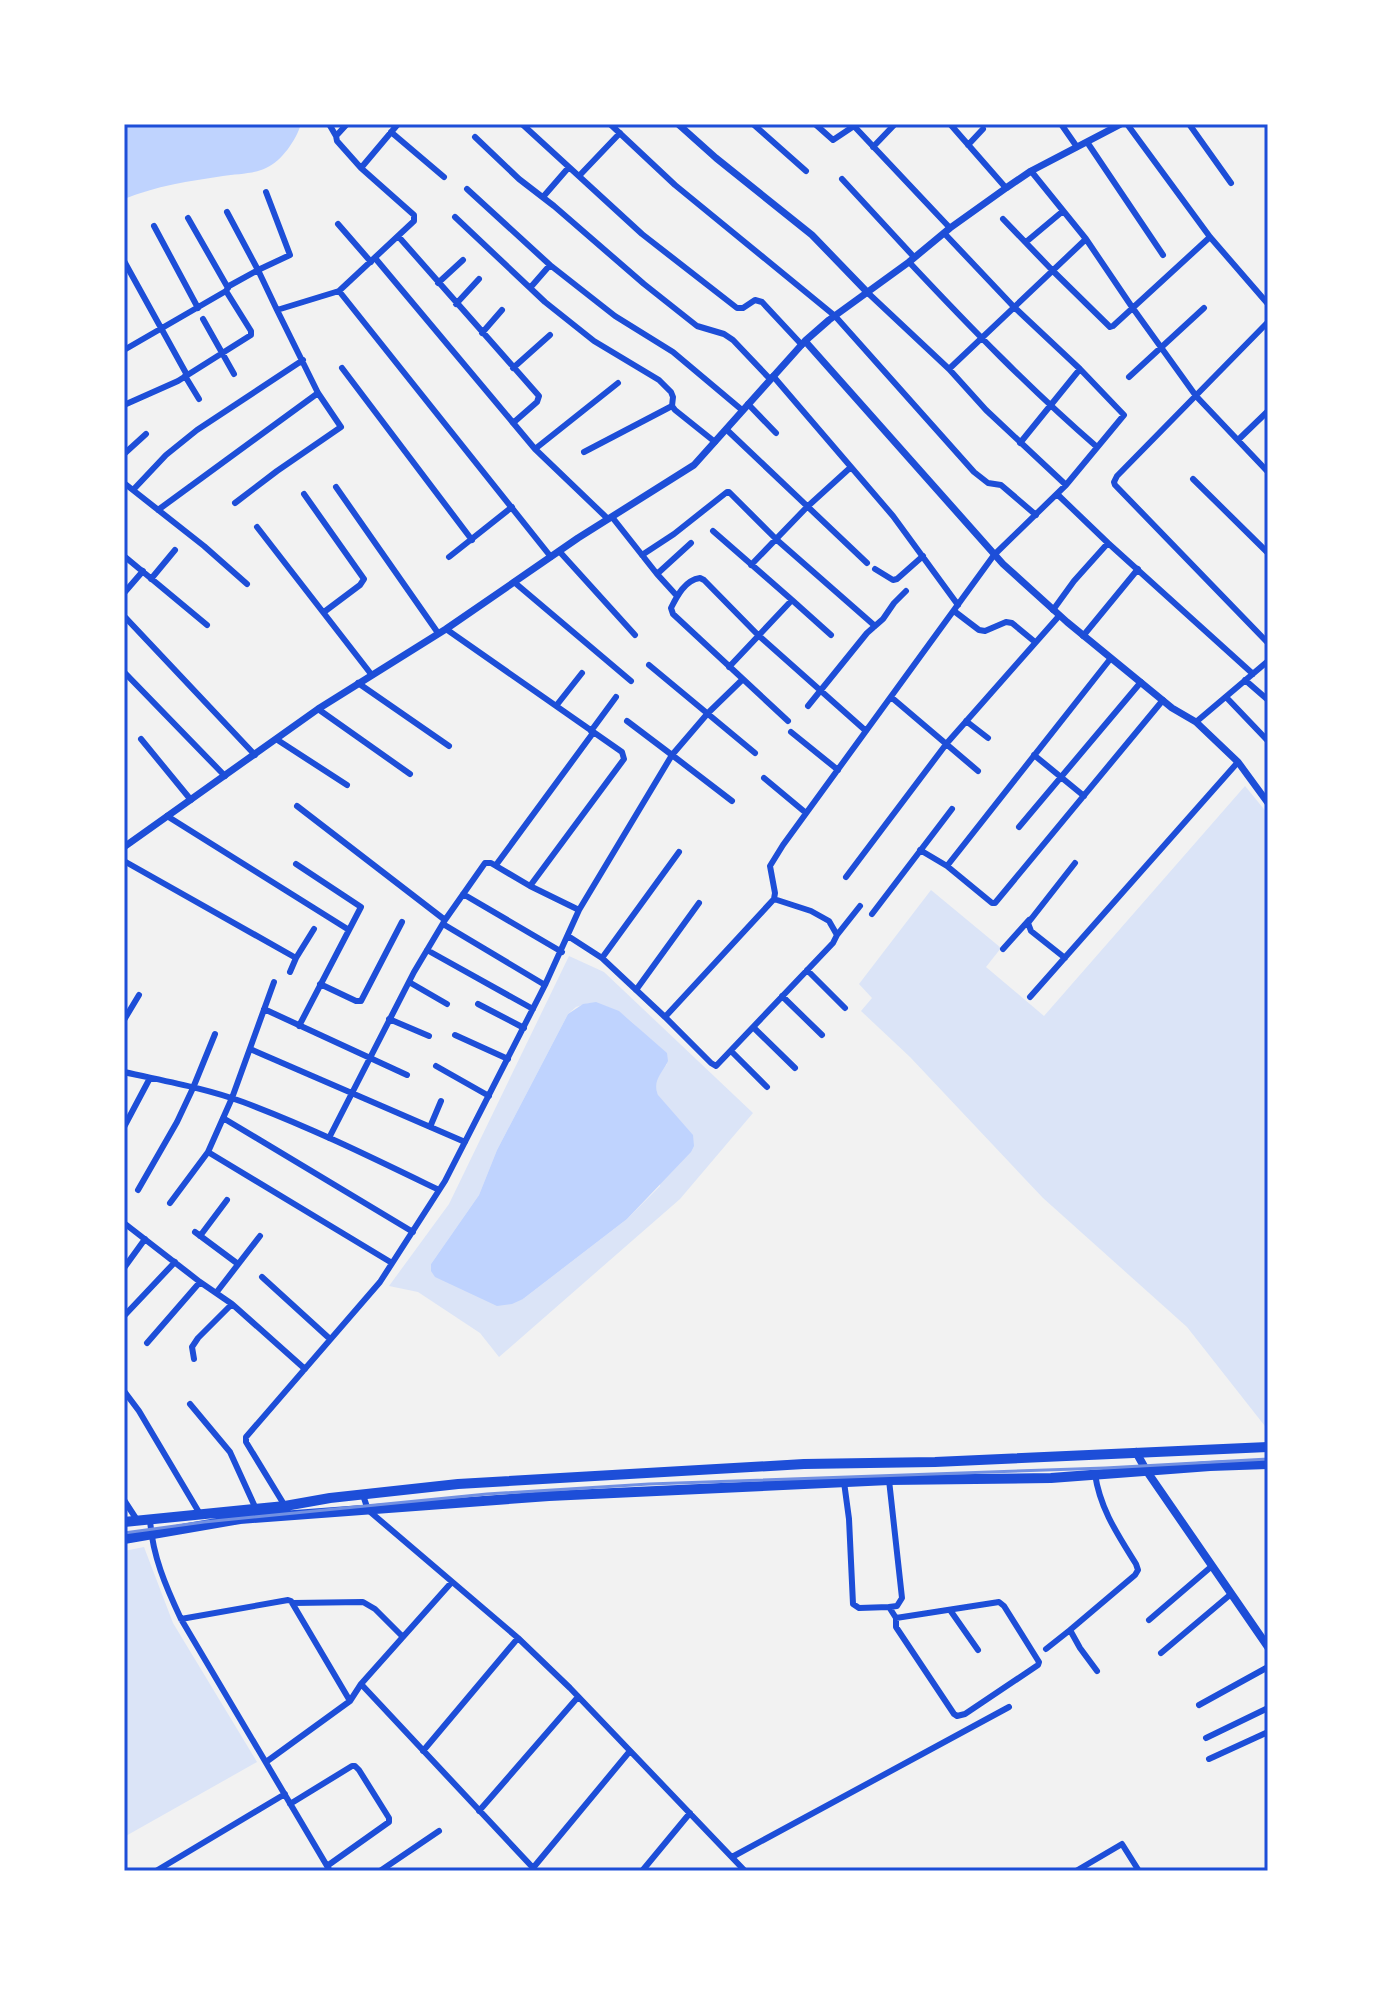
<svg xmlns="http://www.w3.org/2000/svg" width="1392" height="1995" viewBox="0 0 1392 1995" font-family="Poppins,sans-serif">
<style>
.green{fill:#dbe4f7;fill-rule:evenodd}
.water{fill:#bfd3fe}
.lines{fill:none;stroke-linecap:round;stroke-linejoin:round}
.minor{stroke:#1d4ed8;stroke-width:6}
.tertiary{stroke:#1d4ed8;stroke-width:7}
.secondary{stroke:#1d4ed8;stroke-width:8}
.trunk{stroke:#1d4ed8;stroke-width:10}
.rail{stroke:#7290e2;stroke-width:3}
.neatline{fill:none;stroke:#1d4ed8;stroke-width:3}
</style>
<rect width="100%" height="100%" fill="#f2f2f2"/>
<path class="green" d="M 1245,786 L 1268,814 L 1268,1430 L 1187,1327 L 1043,1198 L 910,1057 L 861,1011 L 872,998 L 859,984 L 931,890 L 1001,948 L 986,967 L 1044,1016 Z
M 569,956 L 604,972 L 753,1113 L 680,1199 L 499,1357 L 480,1333 L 418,1292 L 389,1286 L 449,1204 ZM 589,1003 C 628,1006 644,1036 667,1064 C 659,1075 652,1081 658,1095 L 660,1186 L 627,1219 L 523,1299 L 431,1264 L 479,1195 L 497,1150 L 568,1014 L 576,1007 Z
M 144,1547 L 173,1623 L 257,1762 L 124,1837 L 124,1551 Z"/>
<path class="water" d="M 124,124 L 301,124 C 296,140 282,161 266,168 C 254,174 236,174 223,176 C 189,181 156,186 124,199 Z
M 596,1002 L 619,1011 L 667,1053 L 668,1061 C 662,1074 652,1080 658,1095 L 693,1135 L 694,1146 L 691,1152 L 627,1219 L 523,1299 L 512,1304 L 497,1306 L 435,1277 L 431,1271 L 431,1264 L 479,1195 L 497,1150 L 568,1014 L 583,1004 Z"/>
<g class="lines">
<path class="minor" d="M 329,124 L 336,136
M 522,124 L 642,234 L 737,308 L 743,308 L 755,300 L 762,302 L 802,345
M 610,124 L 675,185 L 835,316 L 974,472 L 988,483 L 1001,485 L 1036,515
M 753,124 L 806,171
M 815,124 L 833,140 L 854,126
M 852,124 L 950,228
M 950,124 L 1006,188
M 1061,124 L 1077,147
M 1127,124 L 1210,237 L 1268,304
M 1189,124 L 1231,183
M 391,132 L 444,177
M 475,137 L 519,179 L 554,206 L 644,284 L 697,326 L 724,334 L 733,340 L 770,379
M 1087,142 L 1163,255
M 968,145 L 983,129
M 873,147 L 895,124
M 361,168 L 398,124
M 1031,171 L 1086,239 L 1132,307 L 1196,396 L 1268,472
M 579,176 L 620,133
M 842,179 L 914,257
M 467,189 L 550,265 L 615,316 L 673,352 L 742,410
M 543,197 L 569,167
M 227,212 L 258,270 L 290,255 L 266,192
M 455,217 L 545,302 L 594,341 L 659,380 L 671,392 L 673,397 L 672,406 L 675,410 L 715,442
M 188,218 L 228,288
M 1003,219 L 1053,271 L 1110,327 L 1113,326 L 1210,237
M 338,224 L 371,262
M 154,226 L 198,308
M 944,233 L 1014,307 L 1080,369 L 1124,415 L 1066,485
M 398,236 L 539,396 L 537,402 L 513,423
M 1026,242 L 1063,211
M 375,258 L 535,449 L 608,519
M 124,261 L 187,375
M 909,262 C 969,326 1030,389 1097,447
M 438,283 L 463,260
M 530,288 L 550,265
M 339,291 L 551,557
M 456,304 L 479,279
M 203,319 L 234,374
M 1268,322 L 1117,476 L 1114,482 L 1115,485 L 1268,643
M 482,333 L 502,310
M 124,350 L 226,291
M 342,368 L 472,540
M 513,368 L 550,335
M 949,369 L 1086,239
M 185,376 L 199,399
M 773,376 L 893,516 L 958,605
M 1129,377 L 1204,308
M 748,404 L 776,433
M 124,405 L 178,381 L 251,335 L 251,331 L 226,291 L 229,286 L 258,270 L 277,310 L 339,291 L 414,221 L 414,215 L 361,168 L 337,141 L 336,136 L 347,124
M 727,430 L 867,563
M 1238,440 L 1268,411
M 1020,443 L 1080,369
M 535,449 L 618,383
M 584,452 L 672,406
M 124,454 L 146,434
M 1193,479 L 1268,553
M 124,483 L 204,546 L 247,584
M 336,487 L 438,633
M 133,490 L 166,455 L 197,430 L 303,360
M 304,494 L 364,579 L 360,585 L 324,612
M 1057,494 L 1108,543 L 1253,674
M 235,503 L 277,471 L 341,427 L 318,393 L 277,310
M 158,510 L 318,393
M 612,517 L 657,574 L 677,596
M 257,527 L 371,674
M 713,531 L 792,600 L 729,667
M 559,551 L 635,635
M 642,555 L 674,534 L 727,492 L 729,492 L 777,540 L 875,626
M 124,556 L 207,625
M 449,557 L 512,507
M 751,565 L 807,507 L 851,467
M 875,569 L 893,580 L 897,579 L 923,556
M 657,574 L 691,543
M 151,579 L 175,550
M 514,582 L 631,681
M 124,593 L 143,571
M 792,600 L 831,635
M 1053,610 L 1074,581 L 1108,543
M 954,611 L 979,630 L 985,631 L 1006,622 L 1012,623 L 1035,642
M 124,616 L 255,755
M 446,629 L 622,752 L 624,759 L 530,886
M 1083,636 L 1138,569
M 649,665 L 755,753
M 124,672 L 225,776
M 1245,680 L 1268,700
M 358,683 L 449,746
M 891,697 L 978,771
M 1226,697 L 1268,741
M 556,706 L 582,673
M 808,706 L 867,633 L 883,619 L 894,603 L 906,591
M 318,709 L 410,774
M 627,721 L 672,755 L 708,713 L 743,679
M 788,721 L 673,614 L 671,608 C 677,596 685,580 700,578 L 704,580 L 758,635 L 866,731
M 966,721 L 988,738
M 1196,722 L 1268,661
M 591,731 L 616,697
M 791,732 L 838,770
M 141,739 L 191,800
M 276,739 L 347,785
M 1034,755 L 1084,796
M 764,778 L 806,813
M 297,806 L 445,920
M 167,816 L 349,930
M 1019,827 L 1141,682
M 920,850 L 947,866 L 992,903 L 995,903 L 1163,700
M 124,861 L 296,958 L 290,972
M 296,864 L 361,907 L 299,1026
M 496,865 L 593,733
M 947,866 L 1111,658
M 846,877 L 947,743 L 1059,616
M 463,894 L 562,952
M 872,914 L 952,809
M 443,924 L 545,985
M 837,935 L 860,906
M 568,936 L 602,958 L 665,1017 L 711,1063 L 716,1066 L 833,943 L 837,935 L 829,921 L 811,911 L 774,899
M 1003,949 L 1029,920
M 427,950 L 533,1009
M 296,958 L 314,929
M 602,958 L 679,852
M 1065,958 L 1031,931 L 1028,923 L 1075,863
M 807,970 L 845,1008
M 409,982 L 447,1004
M 320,984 L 356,1001 L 361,1001 L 402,922
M 636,990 L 699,903
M 782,996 L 822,1035
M 1030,997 L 1238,762
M 478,1004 L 524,1028
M 264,1009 L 407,1075
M 665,1017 L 774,899 L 775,893 L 770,866 L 783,845 L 994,555 L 1066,485 L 986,410 L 949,369 L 868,293
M 389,1019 L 429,1036
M 124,1020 L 139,995
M 753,1027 L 795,1068
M 455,1035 L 508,1059
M 250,1049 L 465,1142
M 731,1051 L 767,1087
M 436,1066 L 489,1096
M 124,1072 C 164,1081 205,1088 243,1102 C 310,1127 375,1159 439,1190
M 223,1118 L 413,1232
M 124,1127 L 150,1078
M 430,1127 L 441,1101
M 329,1138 L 414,972 L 445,920 L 485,863 L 491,863 L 530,886 L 579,910
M 208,1152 L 392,1263
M 138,1190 L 177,1122 L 193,1088 L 215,1034
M 170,1203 L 208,1152 L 232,1098 L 274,982
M 124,1223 L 200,1282 L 232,1304 L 305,1369
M 195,1232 L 238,1264
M 200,1236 L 227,1200
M 124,1268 L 145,1239
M 262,1277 L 330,1339
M 216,1293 L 260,1236
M 124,1316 L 175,1262
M 147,1343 L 200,1282
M 194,1359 L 192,1347 L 198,1338 L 232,1304
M 124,1391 L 139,1411 L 200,1514
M 190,1404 L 230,1452 L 256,1509
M 1095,1474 C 1100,1509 1118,1535 1136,1564 L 1138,1570 L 1135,1575 L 1070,1630 L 1080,1648 L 1097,1671
M 844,1482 L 849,1519 L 853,1604 L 859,1608 L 889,1607 L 896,1618 L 999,1602 L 1004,1606 L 1039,1662 L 1038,1665 L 965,1714 L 957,1716 L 954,1714 L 896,1627 L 896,1618
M 363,1495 L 368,1510 L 518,1638 L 570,1688 L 745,1871
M 124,1500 L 137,1520
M 285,1506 L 246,1442 L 246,1437 L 380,1282 L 445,1181 L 545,985 L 579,910 L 672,755 L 732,801
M 150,1519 C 152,1555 166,1587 181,1619 L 330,1871
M 293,1603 L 363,1602 L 375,1609 L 403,1637
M 889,1607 L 897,1606 L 902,1598 L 889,1480
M 950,1610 L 978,1650
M 181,1619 L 288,1600 L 291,1601 L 350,1701
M 1149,1620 L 1212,1566
M 1046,1649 L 1070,1630
M 1161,1653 L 1231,1594
M 361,1684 L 536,1871
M 1199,1705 L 1268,1667
M 1206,1738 L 1268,1708
M 423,1751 L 518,1638
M 1209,1759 L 1268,1732
M 266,1762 L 350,1701 L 361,1684 L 451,1583
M 290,1804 L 352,1766 L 355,1766 L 359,1770 L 389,1818 L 389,1822 L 327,1866
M 479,1811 L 578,1697
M 732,1857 L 1009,1707
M 533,1868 L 630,1751
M 156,1871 L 285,1794
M 380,1871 L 439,1831
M 642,1871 L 690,1813
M 1076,1871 L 1122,1844 L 1139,1871"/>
<path class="tertiary" d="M 678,124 L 716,158 L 812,235 L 868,293
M 805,341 L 1003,564 L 1067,622 L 1172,708 L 1196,722 L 1238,762 L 1268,803
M 124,847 L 318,709 L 446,629 L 578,538 L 694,465 L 805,341 L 829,320 L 909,262 L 950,228 L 1006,188 L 1031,171 L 1121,124"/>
<path class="secondary" d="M 1136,1452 L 1146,1470 L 1268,1647"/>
<path class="trunk" d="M 124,1522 L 285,1506 L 330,1498 L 458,1484 L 804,1464 L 935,1462 L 1268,1447
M 124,1539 L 240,1519 L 549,1496 L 889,1480 L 1051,1478 L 1210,1466 L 1268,1464"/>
<path class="rail" d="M 124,1533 L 204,1522 L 487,1494 L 649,1484 L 1105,1468 L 1268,1459"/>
</g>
<rect width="1392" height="1995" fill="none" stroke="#ffffff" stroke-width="252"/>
<rect x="126" y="126" width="1140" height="1743" class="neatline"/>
</svg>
